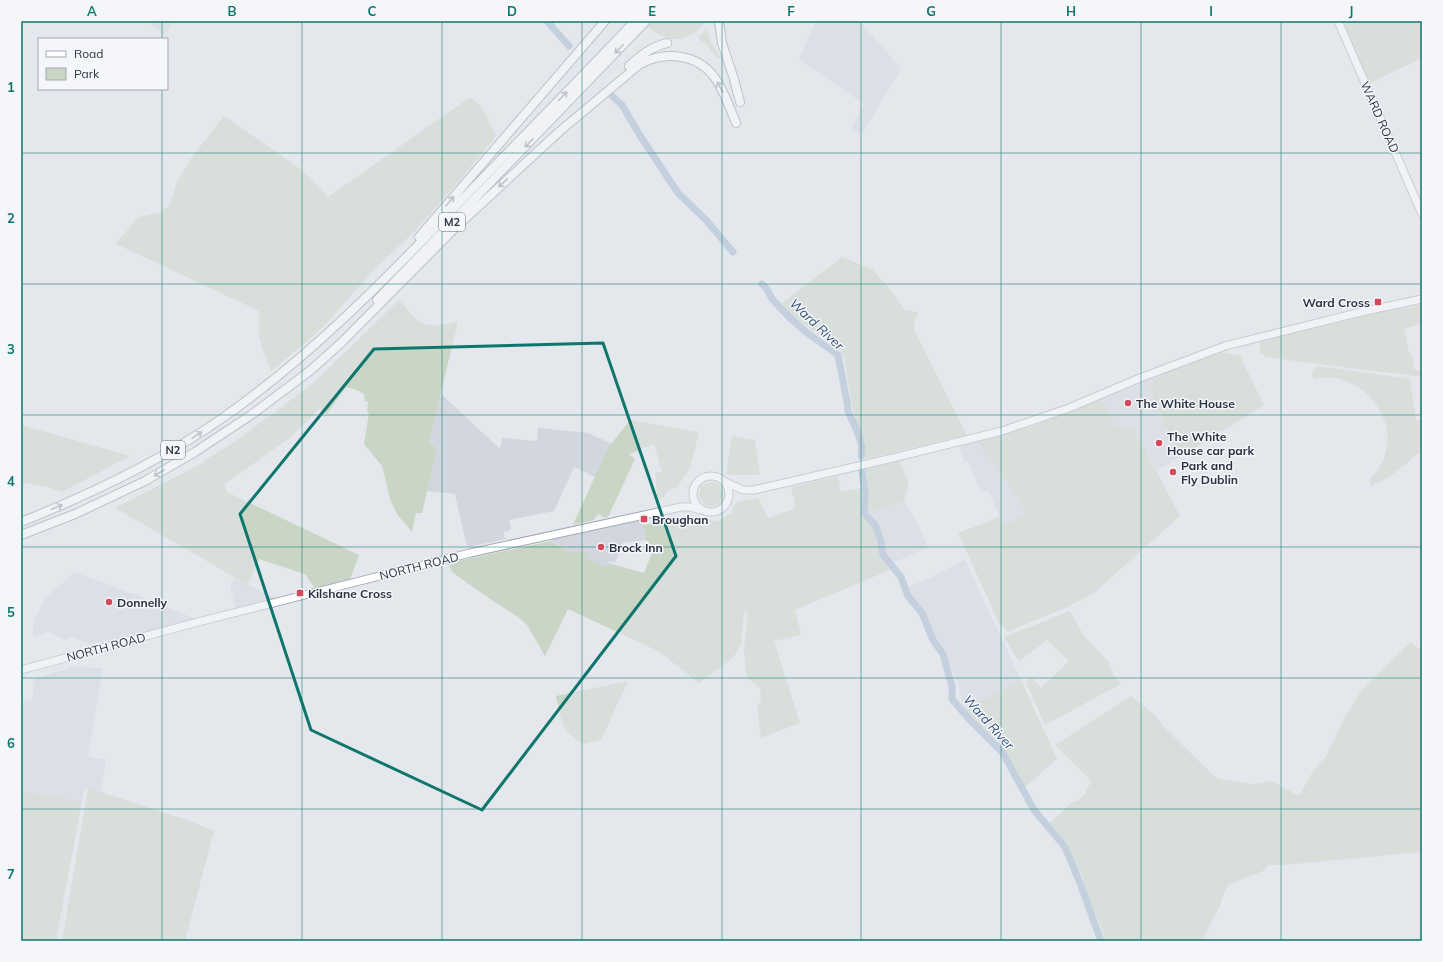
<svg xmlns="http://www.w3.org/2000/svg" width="1443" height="962" viewBox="0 0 1443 962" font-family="Mulish,sans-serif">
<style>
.built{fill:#d2d6de}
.green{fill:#c9d6c5}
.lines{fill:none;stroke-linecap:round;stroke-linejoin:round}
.river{stroke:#9fb4cc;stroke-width:7}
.major-casing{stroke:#a3abb8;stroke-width:9}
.highway-casing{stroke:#8b94a3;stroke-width:10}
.major{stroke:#fff;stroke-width:7}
.highway{stroke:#fff;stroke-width:8}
.oneway{stroke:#959aa2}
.marked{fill:none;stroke:#0f766e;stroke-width:3;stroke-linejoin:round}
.grid{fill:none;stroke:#0f766e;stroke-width:1;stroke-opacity:0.55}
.poi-dot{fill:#d1495b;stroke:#f4f6f9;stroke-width:1.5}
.labels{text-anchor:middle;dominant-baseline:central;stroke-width:3;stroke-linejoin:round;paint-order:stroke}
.shield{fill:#f4f6f9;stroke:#676e7b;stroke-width:1}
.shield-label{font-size:11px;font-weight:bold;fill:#2b3445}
.street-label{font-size:12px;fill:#2b3445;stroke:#f4f6f9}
.poi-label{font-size:12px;font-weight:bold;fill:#2b3445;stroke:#f4f6f9;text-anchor:start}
.water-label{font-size:13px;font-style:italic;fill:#34527a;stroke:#f4f6f9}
.neatline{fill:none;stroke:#0f766e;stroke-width:1.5}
.grid-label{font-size:13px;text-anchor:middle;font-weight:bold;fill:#0f766e}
</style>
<rect width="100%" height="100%" fill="#e4e7ec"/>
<path class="built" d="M 146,21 L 173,21 L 164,35 Z
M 816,21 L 859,21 L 901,68 L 861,135 L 851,129 L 864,104 L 799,59 Z
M 1160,374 L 1151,384 L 1150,389 L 1152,396 L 1180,457 L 1157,470 L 1135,430 L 1116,428 L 1102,399 Z
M 441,394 L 500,449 L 502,438 L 537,441 L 538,428 L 588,433 L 610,443 L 595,477 L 574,467 L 554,511 L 509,520 L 511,530 L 504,532 L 504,537 L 507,539 L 468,547 L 464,535 L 455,494 L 427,491 L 437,448 L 429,443 Z
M 977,441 L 1028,513 L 1004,526 L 988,490 L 981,492 L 968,462 L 964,462 L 960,448 L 961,446 Z
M 904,501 L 918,525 L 928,547 L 891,564 L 883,549 L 875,523 L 866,513 L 889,507 Z
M 642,519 L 646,540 L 623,543 L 615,563 L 609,561 L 607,568 L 586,559 L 590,553 L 568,551 L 551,540 L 569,535 Z
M 965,560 L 1021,680 L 964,710 L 958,682 L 944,653 L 905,588 L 932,577 Z
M 75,572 L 157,603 L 198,620 L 153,631 L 143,633 L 94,647 L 90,646 L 89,643 L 70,637 L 67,640 L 60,638 L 49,632 L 33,637 L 33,628 L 36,617 L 45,598 Z
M 235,578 L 276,599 L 236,609 L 230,586 Z
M 72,667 L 103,668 L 88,757 L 106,760 L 100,791 L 84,788 L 82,801 L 21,791 L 21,702 L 33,699 L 34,679 Z"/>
<path class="green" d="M 653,21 L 705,21 C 692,44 665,44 648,26 Z
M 1351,21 L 1422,21 L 1422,58 L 1368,84 L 1345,26 L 1346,23 Z
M 707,29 L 710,40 L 720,57 L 718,59 L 706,44 L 698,38 Z
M 470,97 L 482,107 L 496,136 L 461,179 L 417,229 L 373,271 L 324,326 L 302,346 L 271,371 L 262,348 L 259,336 L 259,311 L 116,244 L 138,217 L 160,213 L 168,206 L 173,197 L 175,187 L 178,180 L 192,157 L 224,116 L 295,165 L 309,177 L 328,197 Z
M 842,257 L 872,269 L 890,289 L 905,310 L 918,312 L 914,324 L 915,332 L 967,435 L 865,459 L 861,436 L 853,411 L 844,357 L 841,351 L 789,314 L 782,303 Z
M 399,300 C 405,306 410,313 416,319 C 428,329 445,325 458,321 L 429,443 L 437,448 L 422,513 L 416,513 L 412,532 L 397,514 L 391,502 L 382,466 L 364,444 L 369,413 L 367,412 L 368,402 L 365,401 L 364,394 L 357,390 L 346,387 L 327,414 L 319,409 L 291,437 L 225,484 L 225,488 L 227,492 L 359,555 L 350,579 L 315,589 L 306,575 L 302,573 L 259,559 L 248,585 L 115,508 L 195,467 L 244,435 L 311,385 Z
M 1422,305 L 1422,323 L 1404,329 L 1409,353 L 1411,353 L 1415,370 L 1422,372 L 1422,377 L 1264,357 L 1264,355 L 1260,354 L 1260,342 L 1385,310 L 1390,311 Z
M 1221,352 L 1240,356 L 1264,405 L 1180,457 L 1152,396 L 1150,389 L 1151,384 L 1160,374 Z
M 1318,366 L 1410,379 L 1416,420 L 1422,420 L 1422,451 L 1389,477 L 1371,486 L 1369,481 C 1375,473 1382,465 1385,455 C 1396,423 1371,386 1339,379 C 1330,377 1322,378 1314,379 L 1312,374 L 1313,370 Z
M 1102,399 L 1116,428 L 1120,427 L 1135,430 L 1180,516 L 1095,592 L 1068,607 L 1007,632 L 1004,626 L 1000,625 L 958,533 L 987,522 L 1000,516 L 1004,526 L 1028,513 L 977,441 L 1033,426 Z
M 630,420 L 699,432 L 690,469 L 677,487 L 668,491 L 663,498 L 659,499 L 657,496 L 655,473 L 662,472 L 654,444 L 629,454 L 635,459 L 608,517 L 604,518 L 600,514 L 596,516 L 594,520 L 573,525 L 610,443 L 612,443 Z
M 21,425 L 130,456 L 62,492 L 48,487 L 21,482 Z
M 732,436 L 755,440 L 760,475 L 733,475 L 726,474 Z
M 900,461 L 909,484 L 904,501 L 889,507 L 866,513 L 863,504 L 867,478 L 866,469 Z
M 838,476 L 841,492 L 862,488 L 861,500 L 862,510 L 865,519 L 871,525 L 874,531 L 881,557 L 890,570 L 795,610 L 801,635 L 774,641 L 800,723 L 761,738 L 757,708 L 761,701 L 760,688 L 747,678 L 744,650 L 748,611 L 744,612 L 741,645 L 733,658 L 699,683 L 658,651 L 568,609 L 545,656 L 527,625 L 518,617 L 490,599 L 452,572 L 448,563 L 551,541 L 568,551 L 591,553 L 586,559 L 607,567 L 608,563 L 644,573 L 652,553 L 649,542 L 646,540 L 643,525 L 689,517 L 718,521 L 731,513 L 736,503 L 739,501 L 758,498 L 768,518 L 796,508 L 791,487 Z
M699 494a12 12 0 1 1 24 0a12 12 0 1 1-24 0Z
M 1070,611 L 1084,636 L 1108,661 L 1113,674 L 1121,684 L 1045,725 L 1026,682 L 1032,677 L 1041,688 L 1069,661 L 1047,640 L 1020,661 L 1015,656 L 1004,637 Z
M 1411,642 L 1422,651 L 1422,852 L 1284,865 L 1269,865 L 1263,871 L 1230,884 L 1225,891 L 1219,908 L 1206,932 L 1203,941 L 1105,941 L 1101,926 L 1087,896 L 1083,877 L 1072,859 L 1066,846 L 1048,824 L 1074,801 L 1077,801 L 1085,794 L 1091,781 L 1055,745 L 1131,696 L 1154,714 L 1164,727 L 1213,775 L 1219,779 L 1253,784 L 1272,781 L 1299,796 L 1313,771 L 1326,756 L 1344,719 L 1361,691 Z
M 1021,680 L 1057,759 L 1023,789 L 1012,764 L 964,710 Z
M 628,681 L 601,740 L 584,744 L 579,742 L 566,731 L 563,726 L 556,696 Z
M 88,788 L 187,820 L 214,831 L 185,941 L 62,941 Z
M 21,791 L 82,801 L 56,941 L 21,941 Z"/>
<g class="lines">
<path class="river" d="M 547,21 L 569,46
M 612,96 L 622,105 L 639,134 L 678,193 L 706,220 L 733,252
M 762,284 L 767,289 L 772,299 L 790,318 L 806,332 L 838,355 L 847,402 L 848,411 L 857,431 L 862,446 L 861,456
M 862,471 L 865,491 L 864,513 L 875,525 L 880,538 L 883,555 L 901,577 L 908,596 L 922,613 L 933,640 L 943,654 L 952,687 L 952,699 L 969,719 L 1003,753 L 1034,810 L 1065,847 L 1080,883 L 1101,941"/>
<defs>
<path id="major" d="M 1338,21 L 1422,214
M693 494a18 18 0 1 1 36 0a18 18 0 1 1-36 0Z
M 725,482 L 743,490 L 754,490 L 893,458 L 1002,431 L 1069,408 L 1140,378 L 1225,346 L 1361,312 L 1422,299
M 21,670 L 198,622 L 470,553 L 681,507 L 690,507 L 701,510"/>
<path id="highway" d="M 719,21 L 722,43 L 734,79 L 740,102
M 629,66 C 641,55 651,47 667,43
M 419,237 L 605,21
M 377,300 L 646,21
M 21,522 C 91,494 159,462 221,419 C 306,360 379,286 450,212 C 512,148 574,85 635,21
M 21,535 L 75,514 L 145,481 L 195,452 L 251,415 L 311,370 L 342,342 L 455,228 L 560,131 L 640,64 C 665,51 697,53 715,78 C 724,91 730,108 736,123"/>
</defs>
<use href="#major" class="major-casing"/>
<use href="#highway" class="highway-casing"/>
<use href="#major" class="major"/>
<use href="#highway" class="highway"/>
</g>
<defs><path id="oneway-shaft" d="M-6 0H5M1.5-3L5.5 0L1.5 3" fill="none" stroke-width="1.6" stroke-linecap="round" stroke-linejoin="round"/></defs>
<g class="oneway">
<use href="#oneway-shaft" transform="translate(619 49) rotate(134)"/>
<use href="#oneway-shaft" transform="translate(720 87) rotate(-119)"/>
<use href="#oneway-shaft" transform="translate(563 96) rotate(-46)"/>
<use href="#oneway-shaft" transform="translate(529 143) rotate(134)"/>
<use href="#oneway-shaft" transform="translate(503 183) rotate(137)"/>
<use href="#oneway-shaft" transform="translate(450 201) rotate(-49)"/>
<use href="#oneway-shaft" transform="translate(197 435) rotate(-33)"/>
<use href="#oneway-shaft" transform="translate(159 473) rotate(150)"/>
<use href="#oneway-shaft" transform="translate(57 507) rotate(-22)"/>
</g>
<path d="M0 0H1443V962H0ZM 603,343 L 676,556 L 482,810 L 311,730 L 240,514 L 374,349 Z" fill="#e4e7ec" fill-opacity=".55" fill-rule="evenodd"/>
<path class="marked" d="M 603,343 L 676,556 L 482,810 L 311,730 L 240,514 L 374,349 Z"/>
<path class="grid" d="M 162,21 L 162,39M 302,21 L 302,941M 442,21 L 442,941M 582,21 L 582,941M 722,21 L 722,941M 861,21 L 861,941M 1001,21 L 1001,941M 1141,21 L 1141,941M 1281,21 L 1281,941M 162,89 L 162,941M 21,153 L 1422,153M 21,284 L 1422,284M 21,415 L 1422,415M 21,547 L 1422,547M 21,678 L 1422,678M 21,809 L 1422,809"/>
<g class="poi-dot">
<rect x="1374" y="298" width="8" height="8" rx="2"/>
<circle cx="1128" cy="403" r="4"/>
<circle cx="1159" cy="443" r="4"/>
<circle cx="1173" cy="472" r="4"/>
<rect x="640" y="515" width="8" height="8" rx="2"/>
<circle cx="601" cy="547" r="4"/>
<rect x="296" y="589" width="8" height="8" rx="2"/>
<circle cx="109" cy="602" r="4"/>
</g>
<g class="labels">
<g class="shield">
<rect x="439" y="213" width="26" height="18" rx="3"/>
<rect x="161" y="441" width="24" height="18" rx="3"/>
</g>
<g class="shield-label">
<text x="452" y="222">M2</text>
<text x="173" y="450">N2</text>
</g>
<g class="street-label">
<text transform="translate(1380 117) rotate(66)">WARD ROAD</text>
<text transform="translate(419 566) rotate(-14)">NORTH ROAD</text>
<text transform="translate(106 647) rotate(-15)">NORTH ROAD</text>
</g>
<g class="poi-label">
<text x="1370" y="302" text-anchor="end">Ward Cross</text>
<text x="1136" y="403">The White House</text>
<text x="1167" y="436">The White<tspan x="1167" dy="14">House car park</tspan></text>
<text x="1181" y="465">Park and<tspan x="1181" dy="14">Fly Dublin</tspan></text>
<text x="652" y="519">Broughan</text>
<text x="609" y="547">Brock Inn</text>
<text x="308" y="593">Kilshane Cross</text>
<text x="117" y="602">Donnelly</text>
</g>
<g class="water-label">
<text transform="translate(817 324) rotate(43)">Ward River</text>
<text transform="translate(989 722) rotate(48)">Ward River</text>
</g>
</g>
<rect width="1443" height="962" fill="none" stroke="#f4f6f9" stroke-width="44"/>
<rect x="38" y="38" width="130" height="52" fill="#f4f6f9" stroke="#a4a8b1"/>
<rect x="46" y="51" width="20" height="6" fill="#ffffff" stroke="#a4a8b1"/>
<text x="74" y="58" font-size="12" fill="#2b3445">Road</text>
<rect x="46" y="68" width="20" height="12" fill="#c9d6c5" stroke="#a4a8b1"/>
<text x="74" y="78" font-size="12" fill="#2b3445">Park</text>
<rect x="22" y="22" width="1399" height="918" class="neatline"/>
<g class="grid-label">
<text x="92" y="16">A</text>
<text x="232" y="16">B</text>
<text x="372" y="16">C</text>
<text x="512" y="16">D</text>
<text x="652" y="16">E</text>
<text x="791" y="16">F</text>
<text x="931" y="16">G</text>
<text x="1071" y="16">H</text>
<text x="1211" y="16">I</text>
<text x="1351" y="16">J</text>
<text x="11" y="92">1</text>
<text x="11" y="223">2</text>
<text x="11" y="354">3</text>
<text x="11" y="486">4</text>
<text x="11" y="617">5</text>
<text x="11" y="748">6</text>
<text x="11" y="879">7</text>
</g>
</svg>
